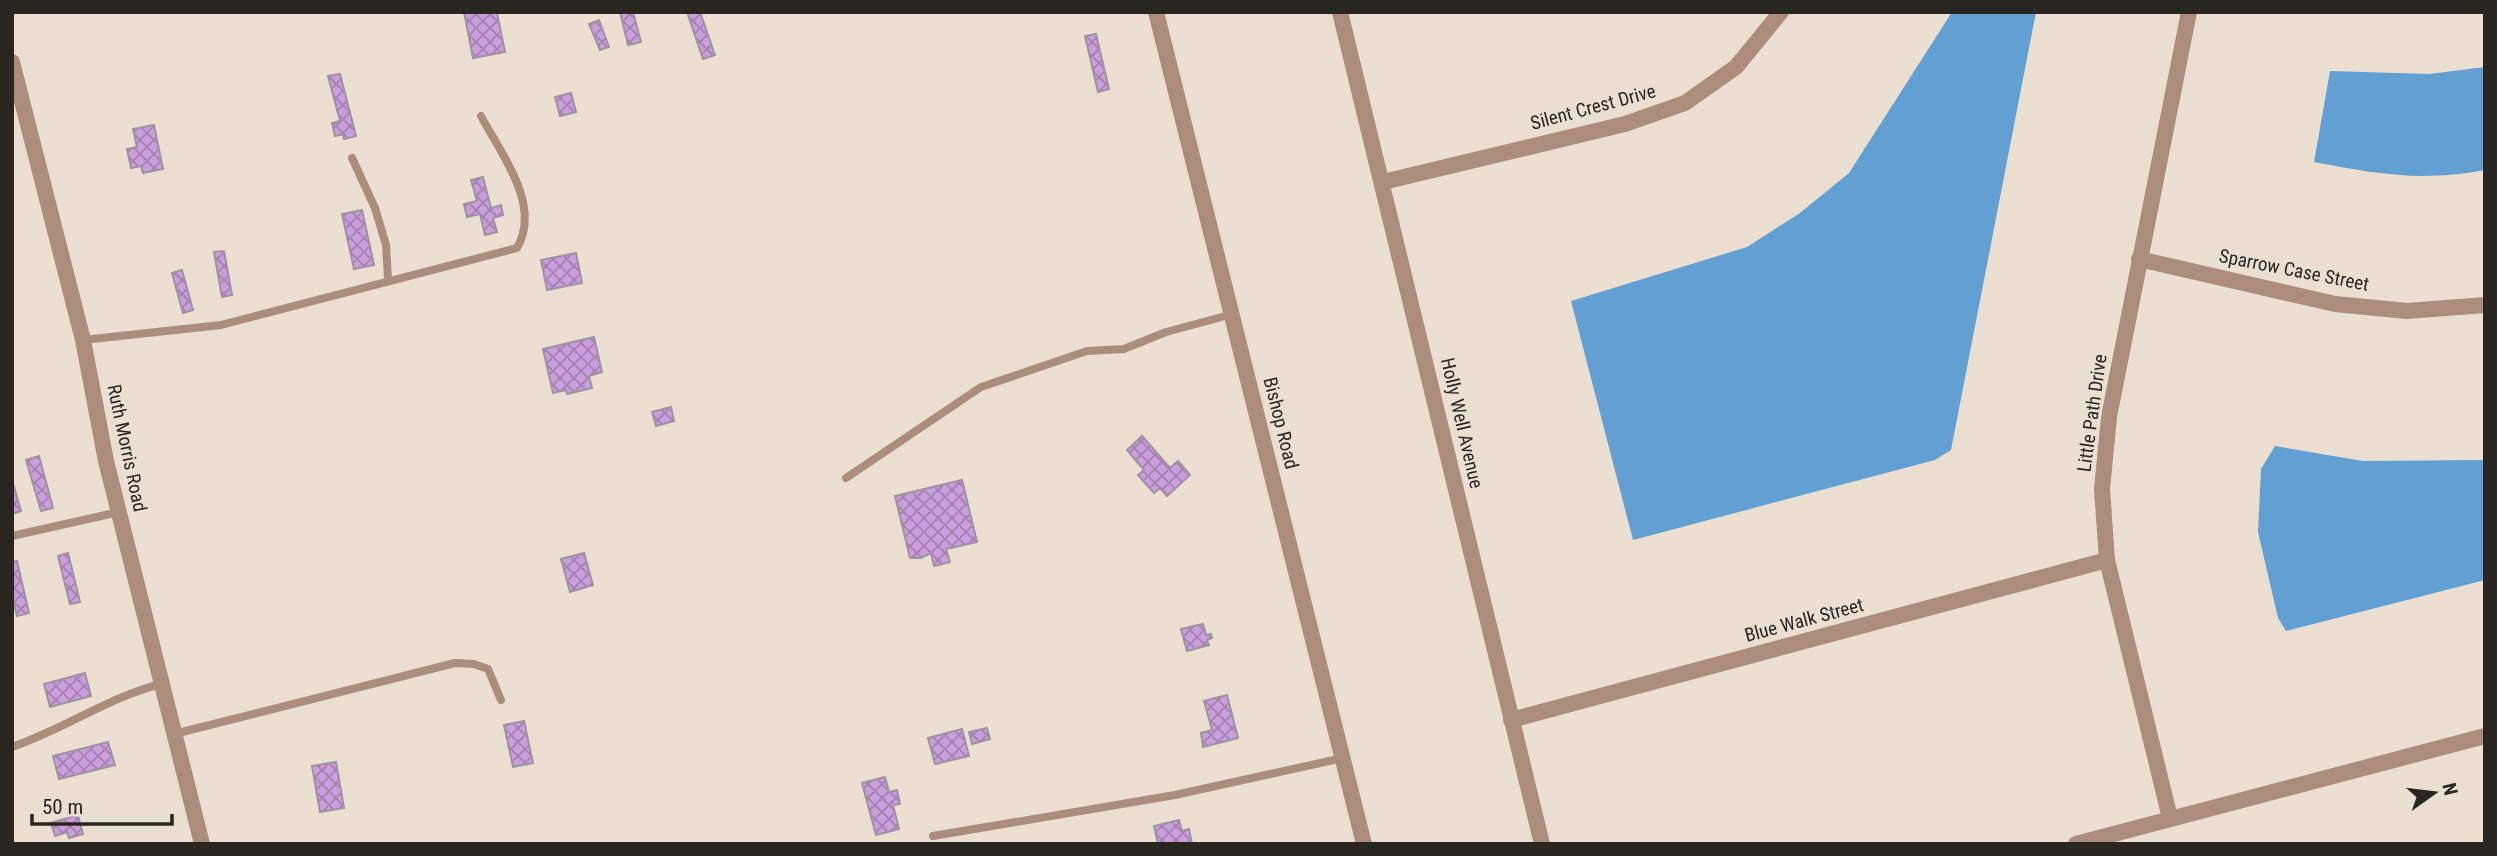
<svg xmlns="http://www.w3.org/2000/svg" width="2497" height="856" viewBox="0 0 2497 856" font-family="'Roboto Condensed',sans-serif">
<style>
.water{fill:#62a0d3}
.building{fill:url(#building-cross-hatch);stroke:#9d93a1;stroke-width:2}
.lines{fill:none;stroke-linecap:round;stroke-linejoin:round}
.service{stroke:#ac8d7d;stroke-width:8}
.minor{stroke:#ac8d7d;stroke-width:16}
.labels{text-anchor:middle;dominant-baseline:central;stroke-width:6;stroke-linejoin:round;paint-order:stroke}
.street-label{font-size:19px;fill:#292520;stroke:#eadfd0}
</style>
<defs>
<pattern id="building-cross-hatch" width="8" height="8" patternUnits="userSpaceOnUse" patternTransform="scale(1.75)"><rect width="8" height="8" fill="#ca9edc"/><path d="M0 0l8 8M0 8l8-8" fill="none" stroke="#a481b2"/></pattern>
</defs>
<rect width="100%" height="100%" fill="#eadfd0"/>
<path class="water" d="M 1952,12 L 2036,12 L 1951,450 L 1935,460 L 1633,540 L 1571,301 L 1747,247 L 1800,213 L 1849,173 Z
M 2485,67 L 2485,170 C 2421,182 2377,174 2314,162 L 2330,71 L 2429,74 Z
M 2275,446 L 2363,461 L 2485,460 L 2485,580 L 2286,631 L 2278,618 L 2258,532 L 2261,469 Z"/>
<path class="building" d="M 464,12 L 497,13 L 505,52 L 473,58 Z
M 620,12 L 633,12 L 641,42 L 628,45 Z
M 687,12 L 700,12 L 715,55 L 703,59 Z
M 599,20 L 609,47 L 600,50 L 589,24 Z
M 1096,34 L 1109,89 L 1098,92 L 1085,36 Z
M 340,74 L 356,136 L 344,139 L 343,134 L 335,136 L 332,123 L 340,121 L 328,76 Z
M 571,93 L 576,112 L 560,116 L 555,97 Z
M 154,125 L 163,169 L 143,173 L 141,166 L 131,168 L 127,149 L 137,147 L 133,129 Z
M 483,177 L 491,208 L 501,205 L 503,215 L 493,218 L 497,232 L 485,235 L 480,214 L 467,217 L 464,204 L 477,201 L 471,180 Z
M 362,210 L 374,265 L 354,269 L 342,214 Z
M 224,251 L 232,295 L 222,297 L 214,252 Z
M 576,253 L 582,283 L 547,290 L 541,260 Z
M 182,270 L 193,310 L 183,313 L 172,273 Z
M 594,337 L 602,372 L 589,376 L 592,388 L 567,394 L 566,390 L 553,393 L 543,349 Z
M 671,407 L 674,421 L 656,426 L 652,412 Z
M 1142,436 L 1170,468 L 1178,461 L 1190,475 L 1167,496 L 1160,488 L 1154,493 L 1138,475 L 1144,470 L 1127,450 Z
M 39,456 L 53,508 L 41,511 L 26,460 Z
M 12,480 L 21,511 L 12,514 Z
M 962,480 L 977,542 L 946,549 L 950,562 L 934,566 L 931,553 L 921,558 L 910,558 L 895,496 Z
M 68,553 L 80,602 L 70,604 L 58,556 Z
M 584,553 L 593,585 L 570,592 L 561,559 Z
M 17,561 L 29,613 L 17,616 L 12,596 L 12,562 Z
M 1203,624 L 1206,635 L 1211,634 L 1212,638 L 1207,640 L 1209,645 L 1187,651 L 1181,629 Z
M 85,673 L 91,696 L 50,707 L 44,684 Z
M 1227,695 L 1238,738 L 1203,747 L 1201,733 L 1212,730 L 1204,701 Z
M 524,721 L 533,763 L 513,767 L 504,725 Z
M 987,728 L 990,739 L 972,744 L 969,732 Z
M 962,729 L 969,756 L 935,764 L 928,738 Z
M 108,742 L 115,765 L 59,779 L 53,756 Z
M 336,762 L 344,808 L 320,812 L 312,766 Z
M 885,777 L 889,792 L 897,790 L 900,804 L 893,805 L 899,829 L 876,835 L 862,783 Z
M 78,815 L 83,834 L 69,838 L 67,832 L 55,836 L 51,823 Z
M 1179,820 L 1182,831 L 1189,829 L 1192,844 L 1158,844 L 1154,826 Z"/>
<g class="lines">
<path class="service" d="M 352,158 L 375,208 L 386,245 L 388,279
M 83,340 L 221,325 L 517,248 C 542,205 501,154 481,116
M 846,478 L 981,387 L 1087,351 L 1124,349 L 1166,332 L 1233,314
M 12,536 L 119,512
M 174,734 L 455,663 L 474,664 L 488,669 L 501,700
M 12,747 C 64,729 109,697 161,684
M 933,836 L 1175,795 L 1343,758"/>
<path class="minor" d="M 1156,12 L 1364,844
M 1340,12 L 1542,844
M 12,62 L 83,340 L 106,461 L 202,844
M 1383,182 L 1625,124 L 1685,103 L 1736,67 L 1781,12
M 2139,259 L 2335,304 L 2407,311 L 2485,305
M 1511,720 L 2107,560
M 2170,818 L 2107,560 L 2102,489 L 2109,417 L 2189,12
M 2076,844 L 2485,736"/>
</g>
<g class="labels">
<g class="street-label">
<text transform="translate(1593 107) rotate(-15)">Silent Crest Drive</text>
<text transform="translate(2294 270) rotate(11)">Sparrow Case Street</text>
<text transform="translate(2092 413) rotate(-82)">Little Path Drive</text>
<text transform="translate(1281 423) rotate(76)">Bishop Road</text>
<text transform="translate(1462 423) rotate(77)">Holly Well Avenue</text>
<text transform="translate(127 448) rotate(78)">Ruth Morris Road</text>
<text transform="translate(1804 620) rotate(-15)">Blue Walk Street</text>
</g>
</g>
<rect width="2497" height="856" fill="none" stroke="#292520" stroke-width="28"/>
<g transform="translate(2434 793) rotate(76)" stroke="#eadfd0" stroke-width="5" paint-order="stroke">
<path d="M0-5L12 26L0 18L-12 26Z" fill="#292520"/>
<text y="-10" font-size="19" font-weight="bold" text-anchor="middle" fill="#292520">N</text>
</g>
<path d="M32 814v10h140v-10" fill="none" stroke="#292520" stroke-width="3.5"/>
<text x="42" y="814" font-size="21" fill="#292520" stroke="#eadfd0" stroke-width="5" paint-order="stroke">50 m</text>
</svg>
